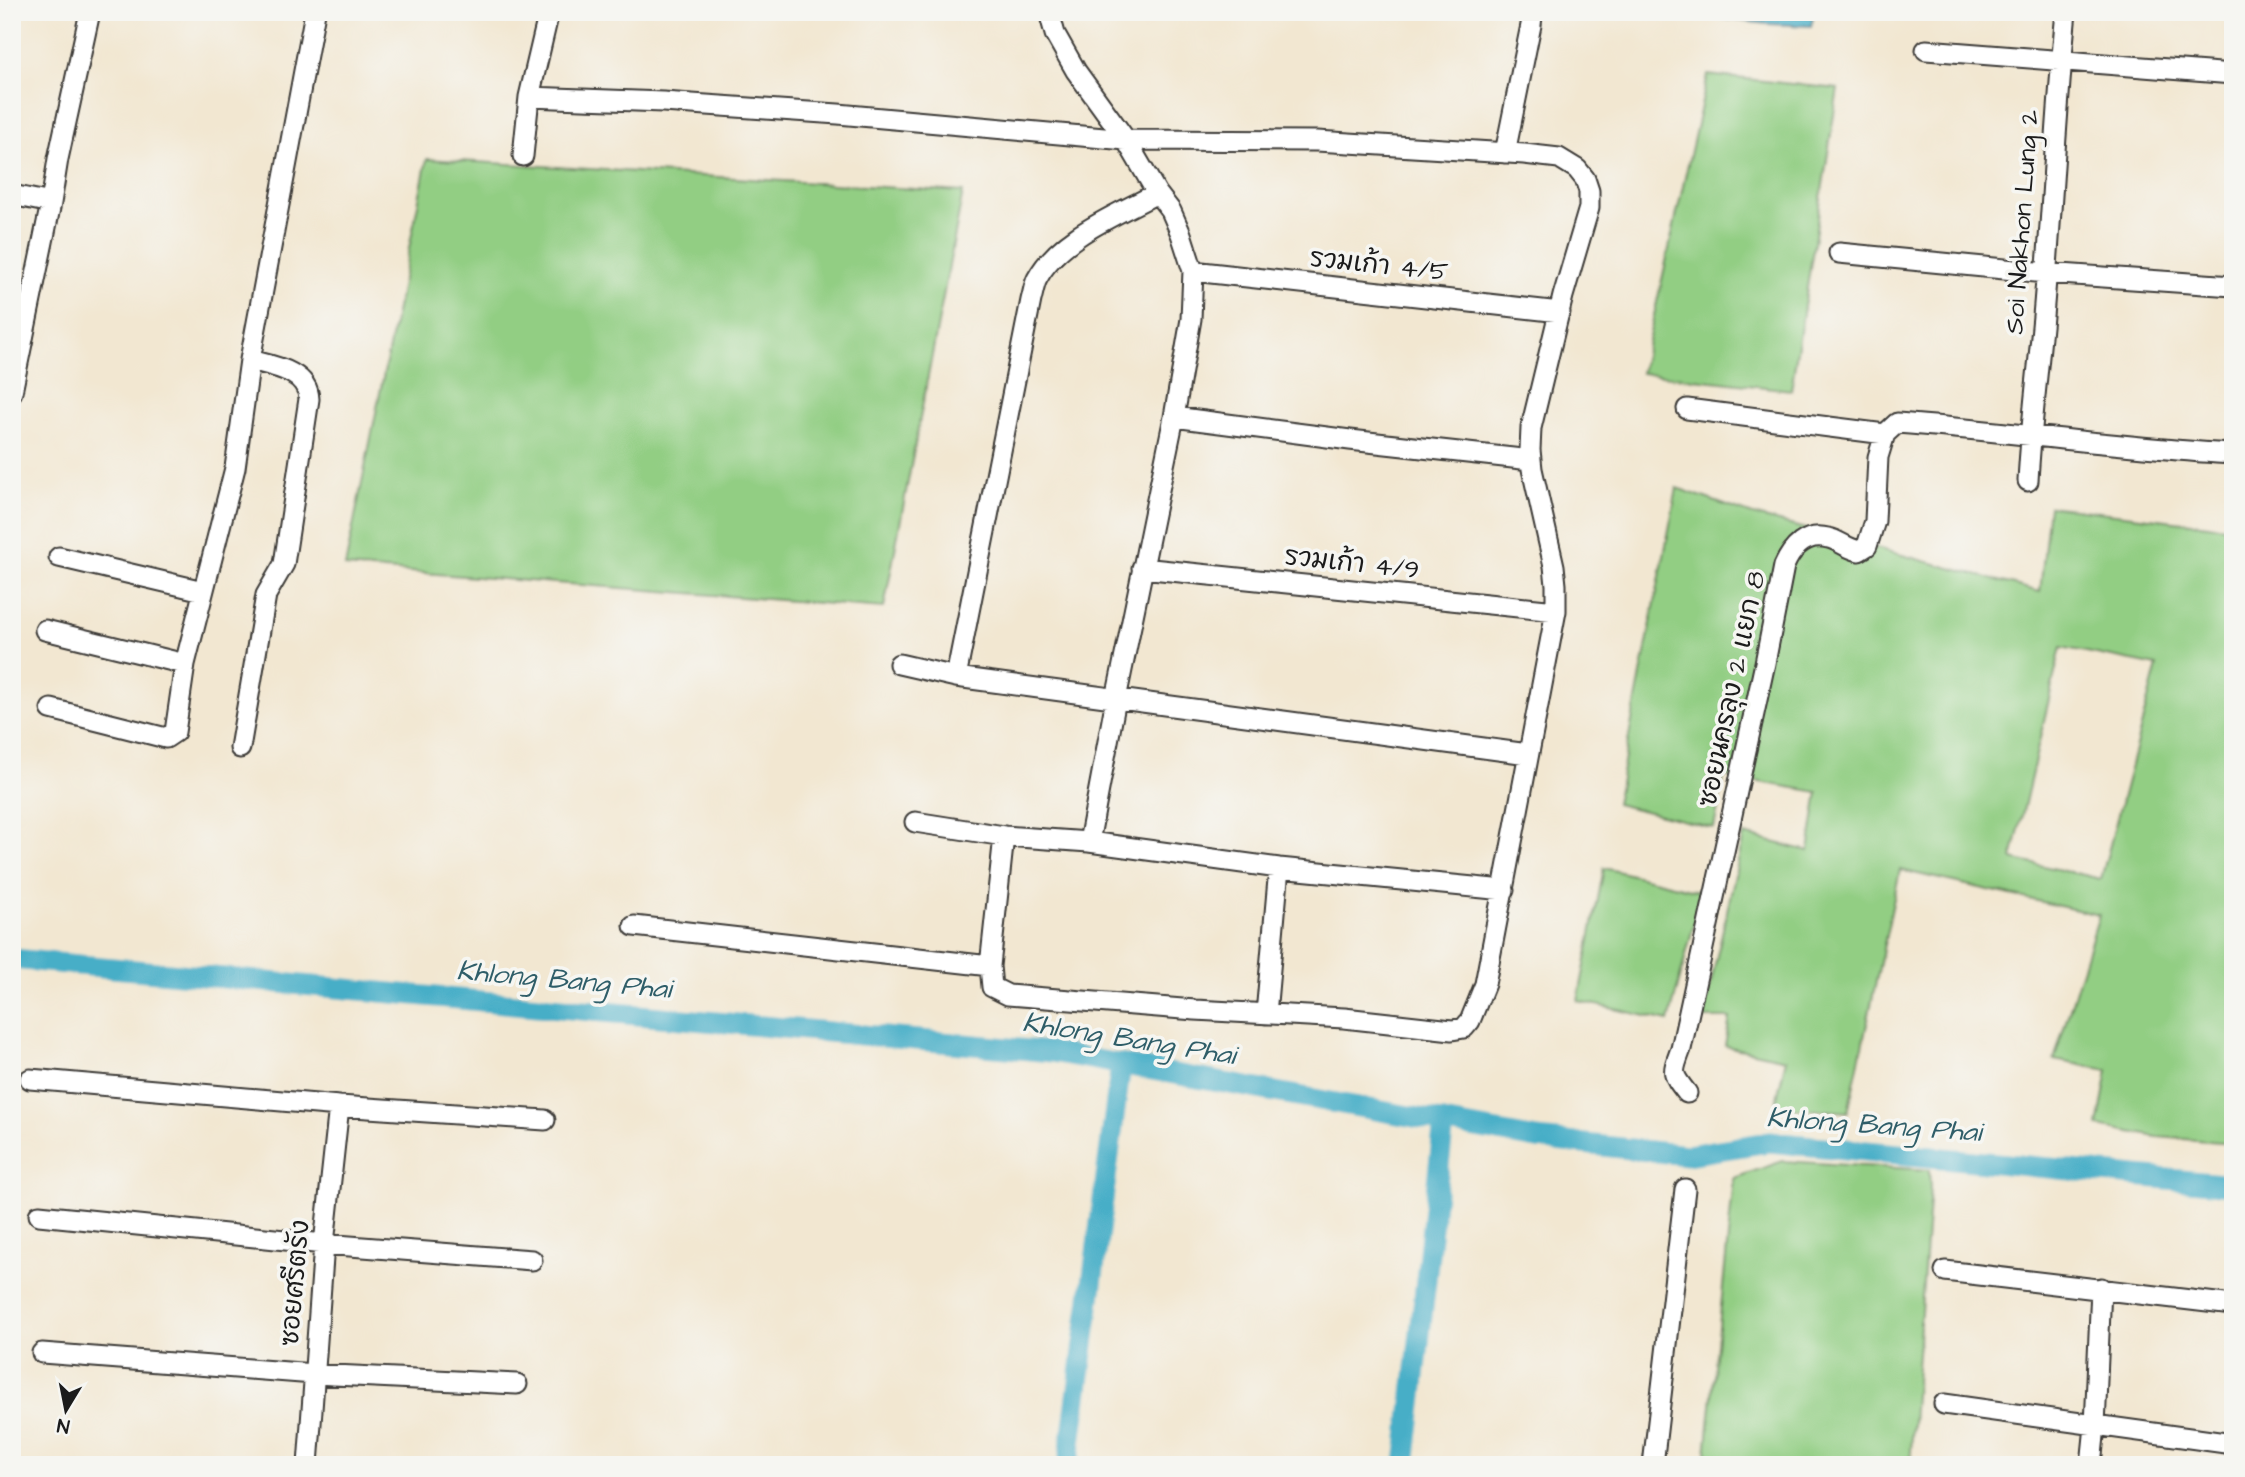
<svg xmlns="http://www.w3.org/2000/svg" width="2245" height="1477" viewBox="0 0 2245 1477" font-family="'Architects Daughter','Playpen Sans Thai',sans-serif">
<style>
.green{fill:#92ce83;stroke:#577550;stroke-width:2;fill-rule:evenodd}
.water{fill:#47aec7;stroke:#326572;stroke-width:2}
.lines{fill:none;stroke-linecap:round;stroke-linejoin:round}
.canal{stroke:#47aec7;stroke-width:21}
.street-casing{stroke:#3c3a37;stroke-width:23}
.street{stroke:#fff;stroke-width:19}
.labels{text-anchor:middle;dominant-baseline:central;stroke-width:7;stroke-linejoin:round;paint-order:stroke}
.street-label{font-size:26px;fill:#1c1c1c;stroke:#f6f6f2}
.water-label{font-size:28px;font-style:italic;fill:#2f5e69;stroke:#f6f6f2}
</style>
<rect width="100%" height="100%" fill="#f6f6f2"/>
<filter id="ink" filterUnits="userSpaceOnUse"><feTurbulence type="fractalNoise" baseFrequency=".0143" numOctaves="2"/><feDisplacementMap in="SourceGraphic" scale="14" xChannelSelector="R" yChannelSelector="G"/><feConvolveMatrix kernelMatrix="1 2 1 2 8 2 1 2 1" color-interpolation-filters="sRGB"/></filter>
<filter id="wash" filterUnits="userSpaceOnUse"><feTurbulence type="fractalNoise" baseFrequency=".00686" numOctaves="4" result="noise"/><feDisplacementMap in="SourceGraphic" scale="28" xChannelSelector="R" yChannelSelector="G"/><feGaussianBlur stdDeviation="1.57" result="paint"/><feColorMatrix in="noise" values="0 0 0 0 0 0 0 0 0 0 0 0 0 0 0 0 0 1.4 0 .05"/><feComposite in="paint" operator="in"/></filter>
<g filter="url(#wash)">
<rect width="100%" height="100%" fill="#f2e7d1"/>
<path class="green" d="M 1708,75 L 1838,89 L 1791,390 L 1641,373 Z
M 427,159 L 963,192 L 884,608 L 345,567 Z
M 1677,488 L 1753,515 L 2040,592 L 2049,506 L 2233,528 L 2233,1143 L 2157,1137 L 2098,1126 L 2108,1070 L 2054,1060 L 2099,915 L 1900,870 L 1848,1112 L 1775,1107 L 1786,1059 L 1725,1046 L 1730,1018 L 1703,1018 L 1744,835 L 1809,851 L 1818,792 L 1724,776 L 1714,828 L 1616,804 ZM 2061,647 L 2157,666 L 2101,879 L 2012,859 Z
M 1604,868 L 1702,892 L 1669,1021 L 1578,1001 Z
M 1783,1161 L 1929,1170 L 1930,1187 L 1910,1465 L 1705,1465 L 1734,1178 Z"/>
<path class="water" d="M 1667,12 L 1814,12 L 1811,26 L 1767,24 Z"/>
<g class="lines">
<path class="canal" d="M 12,959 L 1052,1052 L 1537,1139 L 1687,1155 L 1769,1142 L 2233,1185
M 1068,1465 L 1121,1064
M 1405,1465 L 1444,1122"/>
</g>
</g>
<g filter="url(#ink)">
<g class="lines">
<defs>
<path id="street" d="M 1049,12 L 1055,34 L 1076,71 L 1126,140 L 1157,193 L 1171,211 L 1181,234 L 1193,271 L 1191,319 L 1174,417 L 1116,699 L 1089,842
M 1926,50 L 2233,74
M 529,97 L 663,102 L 838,114 L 1126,140 L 1317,141 L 1524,154 L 1559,158 L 1577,169 L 1585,179 L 1589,191 L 1589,208 L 1563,296 L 1531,428 L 1530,450 L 1532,469 L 1554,566 L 1556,585 L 1556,611 L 1485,984 L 1470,1021 L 1464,1028 L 1452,1030 L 1344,1018 L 1195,1010 L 1008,995 L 992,987 L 990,966
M 1505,153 L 1531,25 L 1532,16 L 1530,12
M 523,156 L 529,97 L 549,12
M 12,195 L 51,203
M 1839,253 L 2046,273 L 2233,286
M 1193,271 L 1560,312
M 12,392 L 51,203 L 58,159 L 90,12
M 1687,409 L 1885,434
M 1174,417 L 1350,440 L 1531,460
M 2028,481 C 2031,425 2038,371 2043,316 C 2052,215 2056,113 2066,12
M 59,557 L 203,591
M 1142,568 L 1556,611
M 45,630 L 185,664
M 899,664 L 956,677 L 1528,754
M 956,677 L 1031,300 C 1033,293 1034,285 1037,279 C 1059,237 1117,215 1157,193
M 51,709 L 166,738 L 175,732 L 185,664 L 235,468 L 250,360 L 315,12
M 240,748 L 266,595 L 284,564 L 309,399 C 308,371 273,366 250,360
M 915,822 L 1004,836 L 1089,842 L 1279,868 L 1504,890
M 634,926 L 990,966 L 1004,836
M 1266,1014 L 1279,868
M 30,1079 L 339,1106 L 545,1120
M 1687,1093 C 1671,1073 1672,1073 1681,1049 L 1765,663 L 1784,566 C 1792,548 1806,532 1828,538 C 1839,540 1845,548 1859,551 L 1867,546 L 1875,521 L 1878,457 L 1885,434 L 1897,423 C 2009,431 2120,448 2233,454
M 39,1215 L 324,1244 L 532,1260
M 1945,1271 L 2233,1305
M 42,1353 L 314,1374 L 517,1384
M 1944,1404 L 2233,1444
M 308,1465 L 324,1244 L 339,1106
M 1653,1465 L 1685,1189
M 2091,1465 L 2095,1426 L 2101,1288"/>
</defs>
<use href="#street" class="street-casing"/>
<use href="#street" class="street"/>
</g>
</g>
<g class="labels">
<g class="street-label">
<text transform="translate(2022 222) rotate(-86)">Soi Nakhon Lung 2</text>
<text transform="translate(1379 265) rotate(6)">รวมเก้า 4/5</text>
<text transform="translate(1352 563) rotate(6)">รวมเก้า 4/9</text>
<text transform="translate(1732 689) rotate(-78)">ซอยนครลุง 2 แยก 8</text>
<text transform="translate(295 1283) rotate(-85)">ซอยศรีตรัง</text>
</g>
<g class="water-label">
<text transform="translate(564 980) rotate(5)">Khlong Bang Phai</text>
<text transform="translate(1129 1039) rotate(9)">Khlong Bang Phai</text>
<text transform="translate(1874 1125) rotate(4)">Khlong Bang Phai</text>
</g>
</g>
<rect width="2245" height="1477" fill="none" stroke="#f6f6f2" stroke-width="42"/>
<g transform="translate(66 1410) rotate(190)" stroke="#f6f6f2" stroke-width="5" paint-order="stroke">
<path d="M0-5L12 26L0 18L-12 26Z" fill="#1c1c1c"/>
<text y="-10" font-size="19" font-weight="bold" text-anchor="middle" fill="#1c1c1c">N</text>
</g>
</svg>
